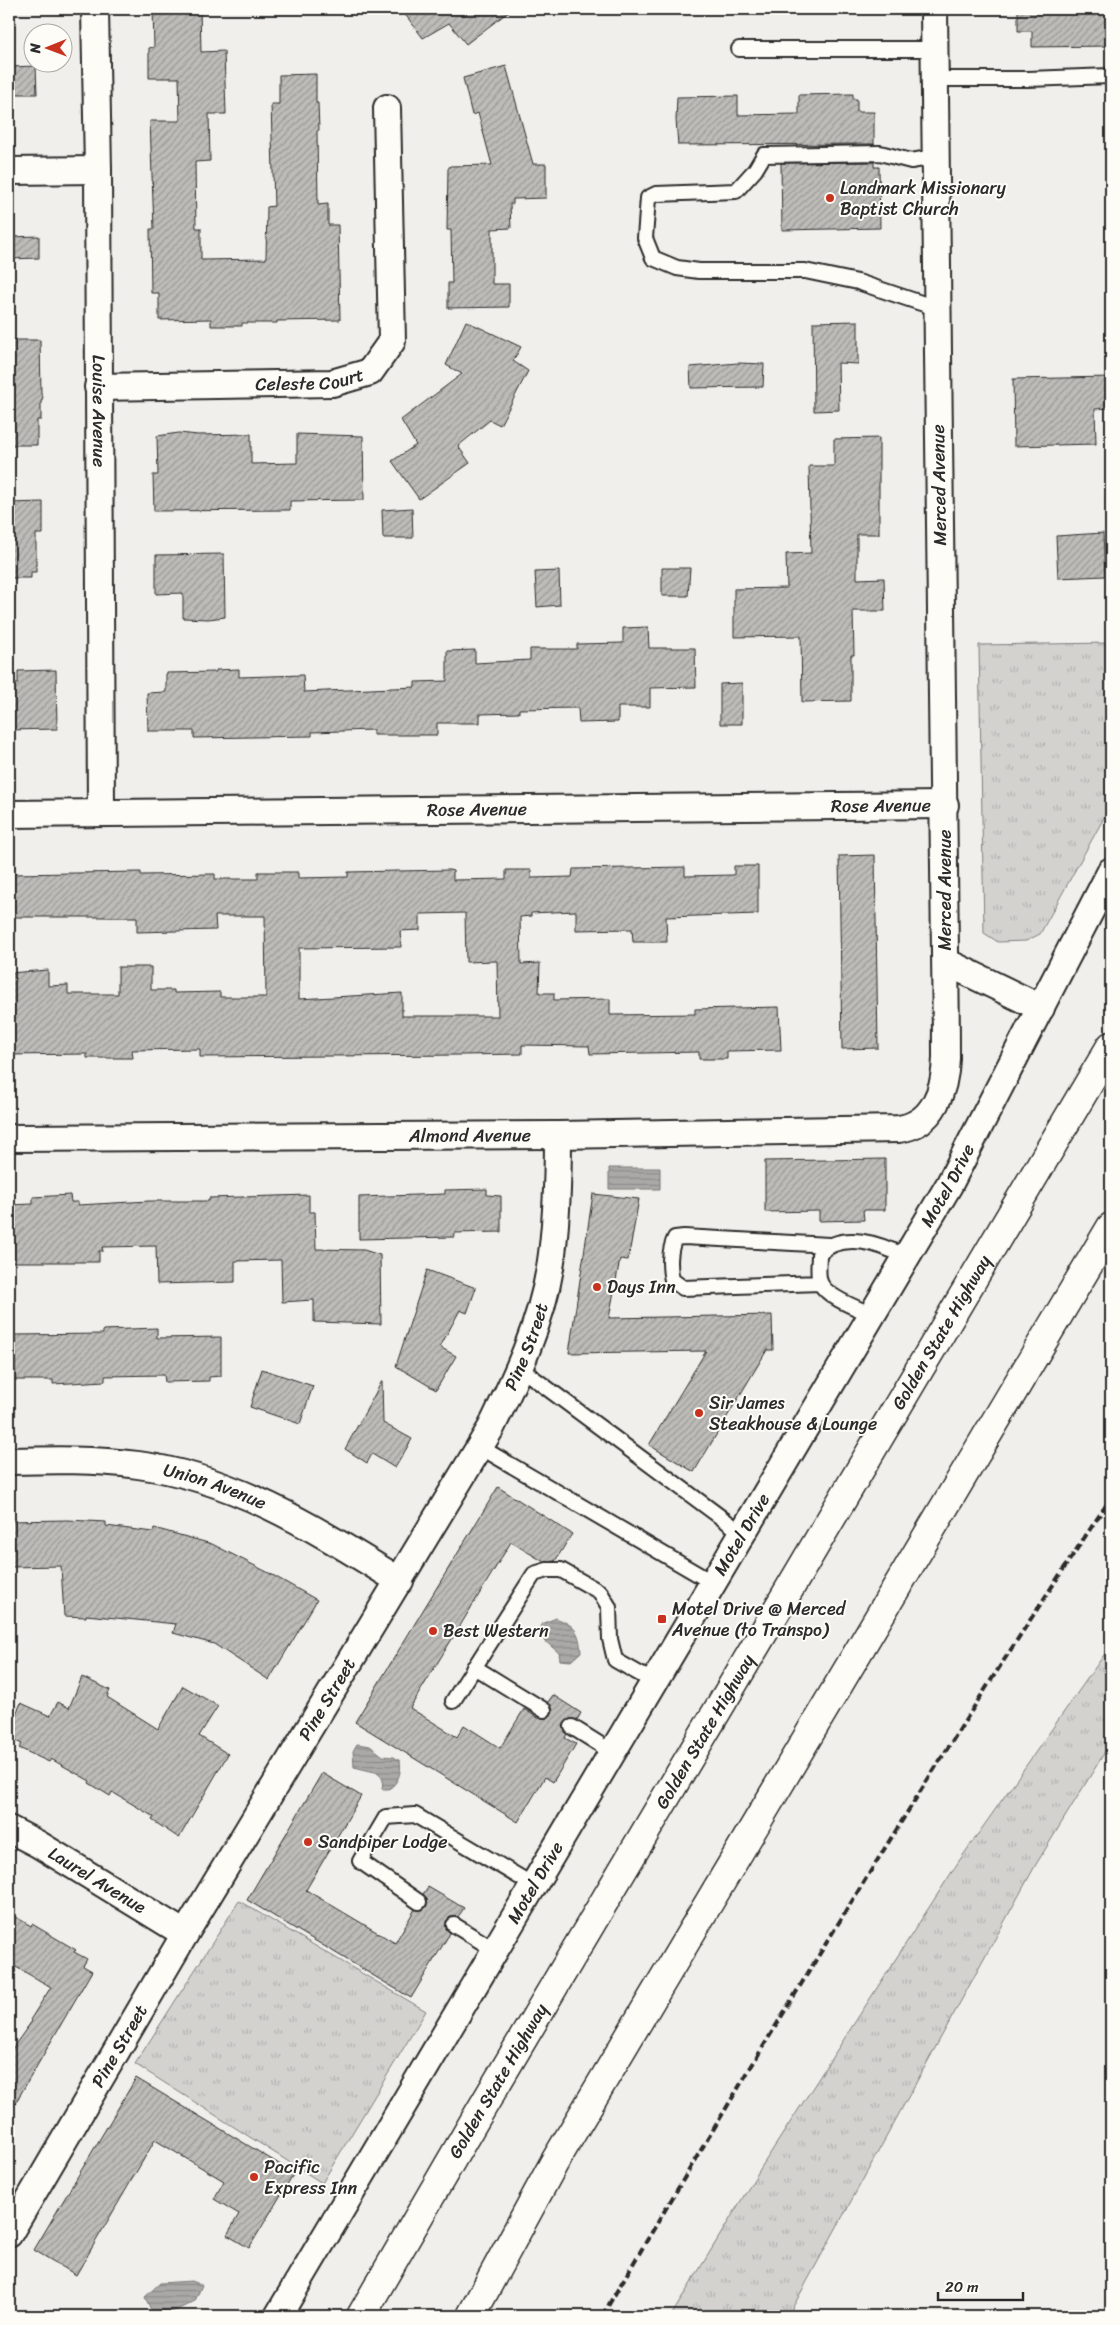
<svg xmlns="http://www.w3.org/2000/svg" width="1120" height="2325" viewBox="0 0 1120 2325" font-family="Sriracha,sans-serif">
<style>
.grass{fill:url(#grass-tufts);stroke:#7f7e7d}
.water{fill:url(#water-rules);stroke:#777775}
.building{fill:url(#building-hatch);stroke:#2b2b2b;fill-rule:evenodd}
.lines{fill:none;stroke-linecap:round;stroke-linejoin:round}
.lane-casing{stroke:#2b2b2b;stroke-width:18}
.street-casing{stroke:#2b2b2b;stroke-width:30}
.highway-casing{stroke:#2b2b2b;stroke-width:31}
.lane{stroke:#fdfcf7;stroke-width:14}
.street{stroke:#fdfcf7;stroke-width:26}
.highway{stroke:#fdfcf7;stroke-width:28}
.rail{stroke:#2b2b2b;stroke-width:4;stroke-dasharray:8 4;stroke-linecap:butt}
.poi-dot{fill:#c8321e;stroke:#fdfcf7;stroke-width:2}
.labels{text-anchor:middle;dominant-baseline:central;stroke-width:4;stroke-linejoin:round;paint-order:stroke}
.poi-label{font-size:18px;fill:#2b2b2b;stroke:#fdfcf7;text-anchor:start}
.street-label{font-size:18px;fill:#2b2b2b;stroke:#fdfcf7}
</style>
<defs>
<pattern id="grass-tufts" width="24" height="20" patternUnits="userSpaceOnUse" patternTransform="scale(1.25)"><rect width="24" height="20" fill="#d3d2cf"/><path d="M3 7l-1-3M5 7V3M7 7l1-3M15 17l-1-3M17 17v-4M19 17l1-3" fill="none" stroke="#b5b4b2"/></pattern>
<pattern id="water-rules" width="6" height="5" patternUnits="userSpaceOnUse" patternTransform="scale(1.25)"><rect width="6" height="5" fill="#aaa9a7"/><path d="M0 2.5h6" fill="none" stroke="#8b8a88"/></pattern>
<pattern id="building-hatch" width="6" height="6" patternUnits="userSpaceOnUse" patternTransform="scale(1.25)"><rect width="6" height="6" fill="#bdbcb8"/><path d="M-1 1l2-2M0 6l6-6M5 7l2-2" fill="none" stroke="#9a9996"/></pattern>
</defs>
<rect width="100%" height="100%" fill="#f0efeb"/>
<filter id="ink" filterUnits="userSpaceOnUse"><feTurbulence type="fractalNoise" baseFrequency=".02" numOctaves="2"/><feDisplacementMap in="SourceGraphic" scale="10" xChannelSelector="R" yChannelSelector="G"/><feConvolveMatrix kernelMatrix="1 2 1 2 8 2 1 2 1" color-interpolation-filters="sRGB"/></filter>
<g filter="url(#ink)">
<path class="grass" d="M 1111,643 L 1111,805 L 1040,934 L 1026,941 L 998,942 L 984,933 L 979,645 Z
M 1111,1645 L 1111,1742 L 1035,1866 L 788,2316 L 671,2316 L 762,2166 L 959,1861 Z
M 239,1901 L 426,2011 L 322,2183 L 135,2064 Z"/>
<path class="water" d="M 609,1168 L 660,1168 L 660,1189 L 609,1189 Z
M 556,1618 C 575,1626 579,1630 581,1652 L 571,1661 L 560,1660 L 559,1653 L 538,1635 L 542,1624 Z
M 357,1744 L 370,1746 L 383,1756 L 394,1757 L 400,1761 C 402,1772 398,1783 389,1789 L 382,1789 L 383,1780 L 379,1773 L 354,1767 L 353,1751 Z
M 192,2281 L 202,2285 L 195,2301 L 177,2310 L 154,2316 L 145,2297 L 160,2283 Z"/>
<path class="building" d="M 153,9 L 200,9 L 201,52 L 224,51 L 226,114 L 209,114 L 210,161 L 195,162 L 196,228 L 201,228 L 201,260 L 266,259 L 267,207 L 274,206 L 271,104 L 279,104 L 279,75 L 316,74 L 316,103 L 318,103 L 319,130 L 317,131 L 318,205 L 328,204 L 328,225 L 338,225 L 340,320 L 277,321 L 277,323 L 242,323 L 242,326 L 211,326 L 211,319 L 159,320 L 159,293 L 151,293 L 150,229 L 154,229 L 150,121 L 180,121 L 179,78 L 149,78 L 149,48 L 154,47 Z
M 401,9 L 512,9 L 466,44 L 449,23 L 423,38 Z
M 1018,9 L 1111,9 L 1111,46 L 1032,47 L 1032,31 L 1018,31 Z
M 36,66 L 37,94 L 9,94 L 9,67 Z
M 506,66 L 533,164 L 546,164 L 546,198 L 513,199 L 513,204 L 510,204 L 511,228 L 492,229 L 492,284 L 509,284 L 509,307 L 448,308 L 448,283 L 452,283 L 451,230 L 447,230 L 448,169 L 450,166 L 492,165 L 478,113 L 472,115 L 463,78 Z
M 853,94 L 853,99 L 857,99 L 857,112 L 874,112 L 874,144 L 678,145 L 676,120 L 677,97 L 738,96 L 738,115 L 799,114 L 799,95 Z
M 874,162 L 874,167 L 879,167 L 880,228 L 782,230 L 781,163 Z
M 39,236 L 39,258 L 9,259 L 9,237 Z
M 466,321 L 521,347 L 513,361 L 528,371 L 500,425 L 490,420 L 458,446 L 470,463 L 419,499 L 392,461 L 416,445 L 401,420 L 462,374 L 446,365 Z
M 858,321 L 858,364 L 838,363 L 839,410 L 814,411 L 813,322 Z
M 9,340 L 40,340 L 41,394 L 43,397 L 41,402 L 41,420 L 37,420 L 37,445 L 9,445 Z
M 738,363 L 764,364 L 763,387 L 691,388 L 690,367 Z
M 1111,377 L 1111,408 L 1095,409 L 1096,444 L 1014,446 L 1013,379 Z
M 179,433 L 198,435 L 251,434 L 251,464 L 297,463 L 297,434 L 363,436 L 364,500 L 290,501 L 290,510 L 154,511 L 153,475 L 158,475 L 157,436 Z
M 879,438 L 879,534 L 857,534 L 857,579 L 884,578 L 885,611 L 853,611 L 854,655 L 851,655 L 851,701 L 802,702 L 801,636 L 734,637 L 734,589 L 787,588 L 786,554 L 811,553 L 809,466 L 834,466 L 834,439 Z
M 43,502 L 43,534 L 36,534 L 36,572 L 31,572 L 31,578 L 9,578 L 9,503 Z
M 412,508 L 413,538 L 383,538 L 382,510 Z
M 1103,533 L 1105,576 L 1058,578 L 1056,536 Z
M 224,554 L 225,617 L 208,619 L 183,618 L 183,593 L 156,594 L 156,555 Z
M 662,568 L 690,568 L 688,596 L 662,596 Z
M 559,571 L 560,605 L 537,607 L 535,572 Z
M 648,627 L 649,648 L 695,648 L 696,687 L 650,688 L 650,707 L 618,707 L 618,722 L 579,723 L 578,708 L 519,709 L 519,713 L 480,714 L 480,723 L 437,723 L 437,735 L 373,735 L 373,730 L 312,732 L 312,736 L 194,738 L 194,731 L 148,731 L 147,693 L 166,692 L 166,673 L 216,672 L 216,670 L 239,669 L 239,677 L 303,675 L 304,692 L 415,687 L 415,682 L 447,681 L 447,651 L 475,650 L 475,663 L 530,660 L 530,649 L 577,649 L 577,644 L 623,643 L 623,628 Z
M 56,670 L 57,729 L 9,730 L 9,683 L 18,684 L 18,671 Z
M 742,683 L 742,724 L 720,724 L 720,684 Z
M 875,855 L 878,1048 L 842,1049 L 839,856 Z
M 734,866 L 758,866 L 758,914 L 666,917 L 667,942 L 633,942 L 632,929 L 576,930 L 576,911 L 531,913 L 531,916 L 520,917 L 521,964 L 540,963 L 539,993 L 554,993 L 554,1000 L 610,999 L 610,1015 L 695,1014 L 695,1009 L 779,1007 L 781,1050 L 727,1051 L 727,1059 L 699,1059 L 699,1052 L 590,1054 L 589,1046 L 522,1045 L 522,1054 L 462,1055 L 200,1057 L 200,1049 L 132,1050 L 133,1058 L 87,1058 L 87,1054 L 9,1055 L 9,973 L 48,970 L 48,986 L 68,985 L 68,994 L 118,994 L 118,967 L 151,967 L 151,990 L 174,990 L 174,993 L 220,992 L 220,997 L 266,997 L 265,916 L 215,916 L 216,930 L 137,932 L 137,917 L 9,917 L 9,874 L 141,872 L 141,875 L 215,874 L 215,879 L 258,879 L 258,872 L 298,872 L 298,878 L 348,877 L 348,872 L 449,870 L 453,871 L 453,880 L 506,879 L 506,870 L 531,870 L 531,878 L 572,877 L 573,869 L 685,867 L 685,876 L 734,875 ZM 465,913 L 466,962 L 497,961 L 498,1016 L 402,1016 L 402,993 L 299,999 L 299,948 L 401,947 L 400,931 L 420,930 L 420,914 Z
M 885,1159 L 885,1210 L 863,1210 L 864,1220 L 819,1221 L 819,1211 L 765,1212 L 765,1161 Z
M 487,1189 L 487,1195 L 501,1196 L 501,1232 L 454,1233 L 454,1237 L 359,1239 L 359,1197 L 445,1194 L 445,1190 Z
M 593,1194 L 639,1199 L 628,1260 L 620,1259 L 609,1318 L 772,1315 L 773,1350 L 767,1350 L 694,1472 L 649,1445 L 706,1351 L 569,1353 Z
M 70,1195 L 71,1202 L 78,1202 L 78,1205 L 149,1201 L 209,1201 L 209,1198 L 309,1195 L 309,1212 L 315,1212 L 316,1249 L 364,1250 L 380,1255 L 381,1324 L 314,1322 L 314,1300 L 282,1302 L 281,1260 L 235,1261 L 235,1282 L 157,1284 L 156,1246 L 102,1247 L 103,1251 L 99,1251 L 99,1262 L 9,1262 L 9,1205 L 33,1204 L 33,1197 Z
M 427,1270 L 476,1288 L 467,1313 L 460,1310 L 440,1347 L 456,1356 L 436,1390 L 396,1366 Z
M 157,1328 L 157,1338 L 221,1337 L 221,1376 L 209,1377 L 209,1381 L 165,1382 L 164,1375 L 105,1376 L 105,1381 L 53,1384 L 53,1380 L 15,1380 L 15,1335 L 103,1334 L 103,1330 Z
M 262,1369 L 313,1386 L 300,1424 L 250,1407 Z
M 382,1381 L 383,1423 L 412,1439 L 395,1468 L 372,1454 L 367,1463 L 345,1449 Z
M 498,1487 L 572,1534 L 555,1561 L 544,1562 L 511,1542 L 410,1708 L 457,1737 L 464,1725 L 500,1748 L 524,1709 L 538,1718 L 548,1718 L 551,1715 L 553,1710 L 548,1702 L 553,1695 L 581,1713 L 577,1720 L 568,1720 L 563,1726 L 567,1734 L 565,1738 L 576,1744 L 553,1782 L 545,1777 L 518,1822 L 355,1722 Z
M 68,1520 L 106,1522 L 106,1526 L 153,1532 L 154,1528 L 212,1544 L 269,1573 L 317,1600 L 269,1680 L 214,1644 L 173,1633 L 176,1624 L 86,1615 L 86,1617 L 64,1616 L 61,1566 L 9,1567 L 9,1521 Z
M 82,1677 L 110,1690 L 107,1697 L 158,1729 L 183,1686 L 218,1706 L 199,1736 L 228,1754 L 179,1838 L 152,1820 L 154,1817 L 112,1792 L 110,1796 L 89,1783 L 90,1781 L 51,1759 L 49,1762 L 19,1748 L 22,1744 L 9,1738 L 9,1729 L 21,1703 L 50,1716 L 58,1702 L 69,1708 Z
M 322,1773 L 361,1796 L 306,1890 L 395,1943 L 415,1909 L 422,1910 L 426,1907 L 427,1899 L 423,1894 L 428,1887 L 464,1908 L 458,1917 L 450,1917 L 446,1921 L 446,1929 L 450,1933 L 411,1998 L 247,1900 Z
M 9,1913 L 31,1926 L 32,1924 L 76,1950 L 74,1952 L 87,1959 L 83,1966 L 92,1971 L 9,2114 L 9,2053 L 32,2021 L 30,2020 L 51,1987 L 9,1963 Z
M 136,2078 L 294,2173 L 249,2248 L 227,2235 L 239,2214 L 214,2199 L 224,2181 L 155,2140 L 76,2275 L 34,2250 Z"/>
<g class="lines">
<defs>
<path id="lane" d="M 739,49 L 934,49
M 934,79 L 1028,79 L 1111,76
M 935,157 L 911,161 L 880,153 L 764,155 L 755,170 L 736,191 L 656,194 L 648,198 L 645,238 L 653,258 L 677,268 L 699,271 L 805,271 L 858,282 L 936,308
M 820,1283 L 683,1288 L 672,1280 C 669,1267 669,1250 675,1238 L 684,1237 L 829,1245
M 873,1315 C 859,1309 825,1297 820,1282 C 817,1274 819,1263 819,1254 C 843,1230 880,1244 907,1257
M 520,1368 L 742,1533
M 480,1447 L 713,1583
M 474,1667 L 544,1710
M 453,1701 L 534,1574 L 547,1570 L 561,1570 L 600,1592 L 609,1607 L 610,1639 L 615,1660 L 654,1682
M 572,1727 L 612,1752
M 419,1902 L 360,1861 L 386,1817 L 415,1815 L 533,1885
M 454,1925 L 495,1950"/>
<g id="street">
<path id="s1" d="M 95,9 L 98,170 L 101,813"/>
<path d="M 9,171 L 98,170"/>
<path id="s2" d="M 98,387 L 332,383 L 370,372 L 392,341 L 387,108"/>
<path id="s3" d="M 9,814 L 945,805"/>
<path d="M 946,962 L 1041,1008"/>
<path id="s4" d="M 9,1138 L 558,1135 L 898,1129 C 934,1125 945,1089 946,1058 C 945,708 937,358 934,9"/>
<path id="s5" d="M 9,1461 C 52,1460 95,1459 138,1465 C 236,1478 317,1530 400,1581"/>
<path id="s6" d="M 9,1829 L 38,1844 L 185,1934"/>
<path id="s7" d="M 9,2234 L 185,1934 L 491,1428 C 516,1377 541,1324 550,1268 C 557,1224 558,1179 558,1135"/>
<path id="s8" d="M 278,2316 L 949,1185 L 1111,871"/>
</g>
<g id="highway">
<path id="s9" d="M 361,2316 L 473,2123 L 1111,1046"/>
<path d="M 471,2316 L 554,2163 L 1111,1227"/>
</g>
</defs>
<use href="#lane" class="lane-casing"/>
<use href="#street" class="street-casing"/>
<use href="#highway" class="highway-casing"/>
<use href="#lane" class="lane"/>
<use href="#street" class="street"/>
<use href="#highway" class="highway"/>
<path class="rail" d="M 602,2316 C 766,2040 931,1765 1111,1498"/>
</g>
</g>
<g class="poi-dot">
<circle cx="830" cy="198" r="5"/>
<circle cx="597" cy="1287" r="5"/>
<circle cx="699" cy="1413" r="5"/>
<rect x="657" y="1614" width="10" height="10" rx="2.5"/>
<circle cx="433" cy="1631" r="5"/>
<circle cx="308" cy="1842" r="5"/>
<circle cx="254" cy="2177" r="5"/>
</g>
<g class="labels">
<g class="poi-label">
<text x="840" y="188">Landmark Missionary<tspan x="840" dy="21">Baptist Church</tspan></text>
<text x="607" y="1287">Days Inn</text>
<text x="709" y="1403">Sir James<tspan x="709" dy="21">Steakhouse &amp; Lounge</tspan></text>
<text x="672" y="1609">Motel Drive @ Merced<tspan x="672" dy="21">Avenue (to Transpo)</tspan></text>
<text x="443" y="1631">Best Western</text>
<text x="318" y="1842">Sandpiper Lodge</text>
<text x="264" y="2167">Pacific<tspan x="264" dy="21">Express Inn</tspan></text>
</g>
<g class="street-label">
<text stroke="none"><textPath href="#s2" startOffset="212">Celeste Court</textPath></text>
<text stroke="none"><textPath href="#s1" startOffset="402">Louise Avenue</textPath></text>
<text transform="translate(939 485) rotate(-91)">Merced Avenue</text>
<text stroke="none"><textPath href="#s3" startOffset="872">Rose Avenue</textPath></text>
<text stroke="none"><textPath href="#s3" startOffset="468">Rose Avenue</textPath></text>
<text transform="translate(945 890) rotate(-90)">Merced Avenue</text>
<text stroke="none"><textPath href="#s4" startOffset="461">Almond Avenue</textPath></text>
<text stroke="none"><textPath href="#s8" startOffset="1314">Motel Drive</textPath></text>
<text stroke="none"><textPath href="#s9" startOffset="1142">Golden State Highway</textPath></text>
<text stroke="none"><textPath href="#s7" startOffset="1028">Pine Street</textPath></text>
<text stroke="none"><textPath href="#s5" startOffset="209">Union Avenue</textPath></text>
<text stroke="none"><textPath href="#s8" startOffset="909">Motel Drive</textPath></text>
<text stroke="none"><textPath href="#s7" startOffset="622">Pine Street</textPath></text>
<text stroke="none"><textPath href="#s9" startOffset="678">Golden State Highway</textPath></text>
<text stroke="none"><textPath href="#s6" startOffset="102">Laurel Avenue</textPath></text>
<text stroke="none"><textPath href="#s8" startOffset="504">Motel Drive</textPath></text>
<text stroke="none"><textPath href="#s7" startOffset="218">Pine Street</textPath></text>
<text stroke="none"><textPath href="#s9" startOffset="272">Golden State Highway</textPath></text>
</g>
</g>
<rect width="1120" height="2325" fill="none" stroke="#fdfcf7" stroke-width="30"/>
<rect x="15" y="15" width="1090" height="2295" fill="none" stroke="#2b2b2b" stroke-width="2" filter="url(#ink)"/>
<g transform="translate(48 48) rotate(269)"><circle r="24" fill="#fdfcf7" stroke="#a9a8a5"/>
<path d="M0-4L9 19L0 12L-9 19Z" fill="#c8321e"/>
<text y="-8" font-size="14" font-weight="bold" text-anchor="middle" fill="#2b2b2b">N</text>
</g>
<path d="M938 2292v8h85v-8" fill="none" stroke="#2b2b2b" stroke-width="2.5"/>
<text x="945" y="2292" font-size="15" fill="#2b2b2b" stroke="#fdfcf7" stroke-width="4" paint-order="stroke">20 m</text>
</svg>
